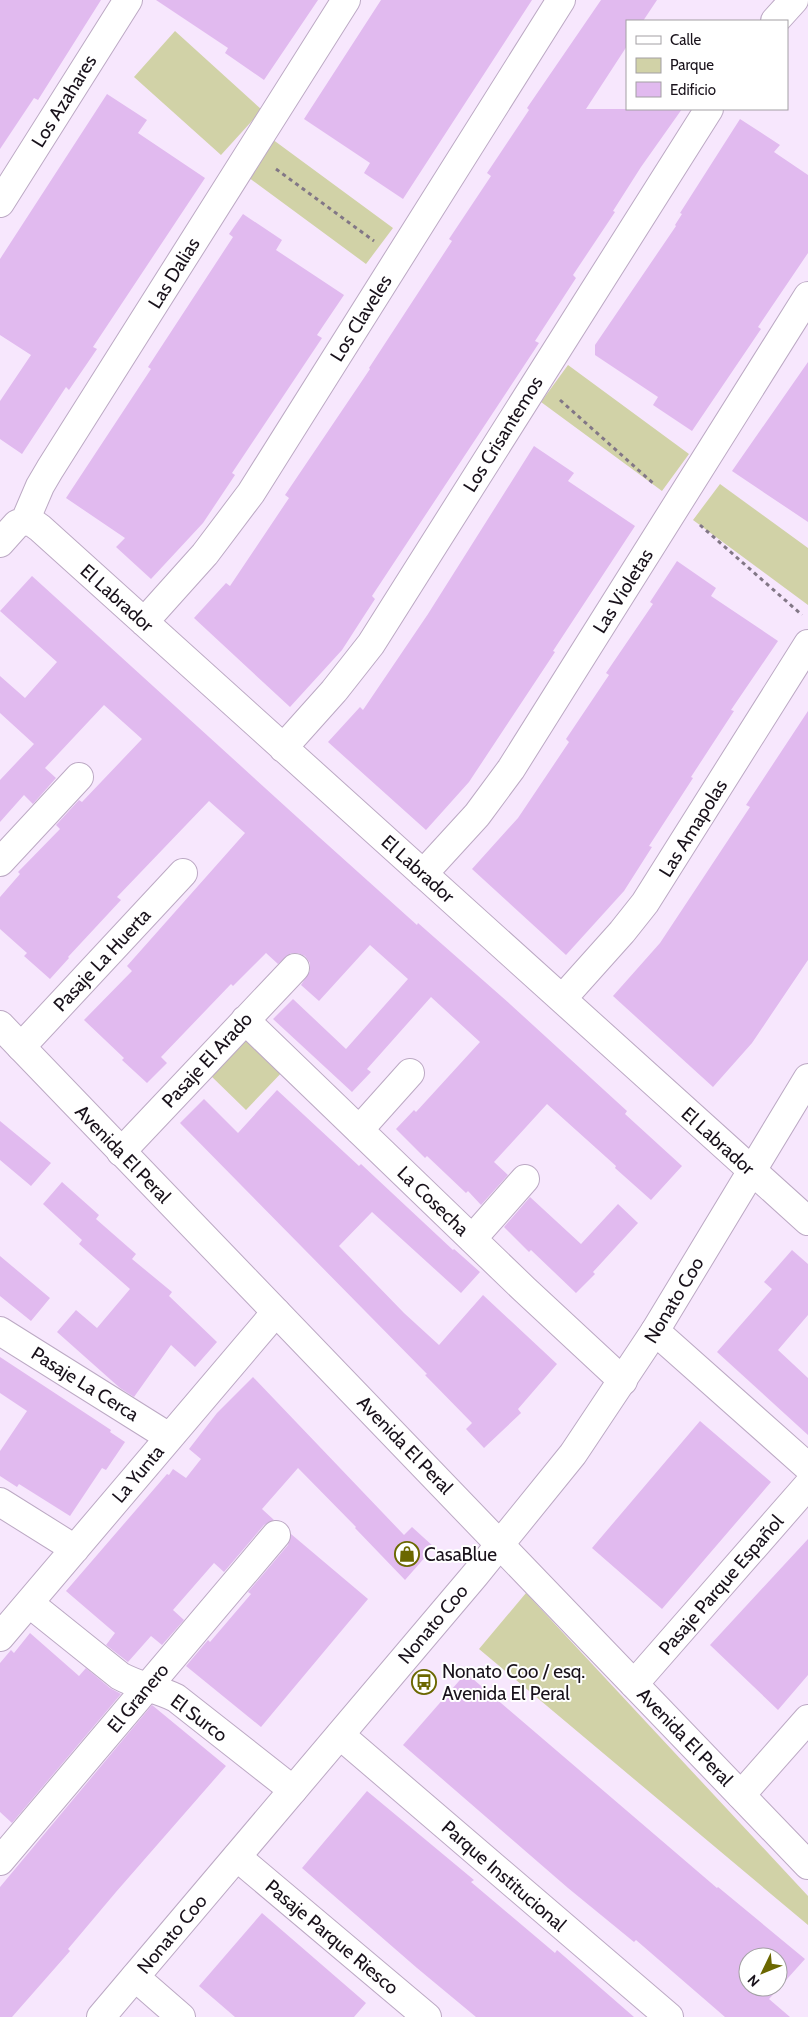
<svg xmlns="http://www.w3.org/2000/svg" width="808" height="2017" viewBox="0 0 808 2017" font-family="Cabin,sans-serif">
<style>
.green{fill:#d1d2a7}
.building{fill:#e1baef;fill-rule:evenodd}
.lines{fill:none;stroke-linecap:round;stroke-linejoin:round}
.minor-casing{stroke:#bca9c4;stroke-width:30}
.tertiary-casing{stroke:#bca9c4;stroke-width:30}
.secondary-casing{stroke:#bca9c4;stroke-width:30}
.path{stroke:#827786;stroke-width:3;stroke-dasharray:4 4;stroke-linecap:butt}
.minor{stroke:#fff;stroke-width:28}
.tertiary{stroke:#fff;stroke-width:28}
.secondary{stroke:#fff;stroke-width:28}
.labels{text-anchor:middle;dominant-baseline:central;stroke-width:4;stroke-linejoin:round;paint-order:stroke}
.street-label{font-size:19px;fill:#19121b;stroke:#fff}
.poi-label{font-size:19px;fill:#19121b;stroke:#fff;text-anchor:start}
</style>
<rect width="100%" height="100%" fill="#f7e7fd"/>
<path class="green" d="M 175,31 L 262,110 L 221,155 L 134,77 Z
M 272,139 L 393,228 L 366,264 L 245,175 Z
M 568,365 L 689,454 L 662,491 L 541,402 Z
M 720,484 L 808,548 L 808,605 L 693,520 Z
M 250,1033 L 286,1068 L 246,1110 L 209,1074 Z
M 526,1593 L 808,1896 L 808,1925 L 479,1649 Z"/>
<path class="building" d="M 0,0 L 101,0 L 38,100 L 34,98 L 0,149 Z
M 156,0 L 318,0 L 264,80 L 225,53 L 228,48 Z
M 381,0 L 532,0 L 403,199 L 364,173 L 370,163 L 304,119 Z
M 601,0 L 657,0 L 643,21 L 627,21 L 627,46 L 586,109 L 682,109 L 641,167 L 613,211 L 615,212 L 573,275 L 576,278 L 535,341 L 539,343 L 372,596 L 375,599 L 362,619 L 342,650 L 290,707 L 194,618 L 226,583 L 230,586 L 289,498 L 285,495 L 370,369 L 369,368 L 452,241 L 449,239 L 491,176 L 487,173 L 529,110 L 527,108 Z
M 107,94 L 147,120 L 138,133 L 205,178 L 93,347 L 97,349 L 69,390 L 66,387 L 22,454 L 0,439 L 0,401 L 31,355 L 0,335 L 0,259 Z
M 740,119 L 780,145 L 774,152 L 808,175 L 808,253 L 758,327 L 761,329 L 692,431 L 653,405 L 658,397 L 595,355 L 595,345 L 676,226 L 675,225 L 682,214 L 680,213 Z
M 243,214 L 282,240 L 276,250 L 344,295 L 317,335 L 322,338 L 232,473 L 235,475 L 203,523 L 151,579 L 116,547 L 125,538 L 66,498 L 151,369 L 148,367 L 233,237 L 229,234 Z
M 808,362 L 808,522 L 732,471 Z
M 534,446 L 574,473 L 568,481 L 635,526 L 553,651 L 555,652 L 469,782 L 426,830 L 328,742 L 360,707 L 363,710 L 428,614 Z
M 677,561 L 716,588 L 711,596 L 778,641 L 731,710 L 734,711 L 691,777 L 693,778 L 649,846 L 652,847 L 624,891 L 566,955 L 472,869 L 518,818 L 569,742 L 566,739 L 609,675 L 606,673 L 653,604 L 650,602 Z
M 32,576 L 319,837 L 417,925 L 418,923 L 511,1005 L 627,1111 L 625,1114 L 682,1166 L 651,1200 L 615,1168 L 616,1166 L 547,1104 L 494,1162 L 508,1175 L 481,1205 L 468,1191 L 466,1193 L 427,1156 L 425,1158 L 396,1129 L 414,1110 L 416,1112 L 480,1042 L 431,997 L 367,1069 L 371,1072 L 352,1092 L 273,1019 L 293,999 L 346,1049 L 408,979 L 370,945 L 319,1001 L 301,985 L 310,971 L 310,963 L 305,956 L 298,953 L 291,953 L 278,964 L 266,953 L 233,986 L 231,984 L 161,1057 L 167,1063 L 147,1083 L 122,1060 L 124,1058 L 84,1020 L 132,971 L 127,966 L 245,833 L 209,801 L 117,897 L 121,900 L 68,957 L 69,958 L 50,979 L 24,956 L 27,953 L 0,929 L 0,897 L 20,874 L 18,872 L 60,829 L 56,825 L 79,800 L 82,802 L 142,739 L 104,705 L 45,768 L 56,778 L 33,804 L 24,795 L 0,822 L 0,780 L 34,744 L 0,713 L 0,676 L 25,698 L 57,662 L 0,611 Z
M 808,711 L 808,960 L 752,1043 L 713,1087 L 613,996 L 660,943 L 750,807 L 746,805 Z
M 277,1090 L 359,1166 L 361,1164 L 453,1250 L 454,1249 L 480,1272 L 461,1293 L 372,1212 L 339,1246 L 404,1313 L 439,1345 L 483,1295 L 557,1364 L 518,1409 L 521,1413 L 484,1448 L 466,1429 L 472,1423 L 425,1375 L 427,1374 L 180,1123 L 204,1099 L 238,1133 Z
M 0,1121 L 51,1163 L 31,1186 L 0,1160 Z
M 62,1182 L 99,1215 L 96,1219 L 136,1254 L 132,1259 L 172,1292 L 169,1296 L 217,1342 L 195,1367 L 171,1345 L 134,1397 L 120,1388 L 57,1332 L 76,1310 L 97,1328 L 130,1289 L 79,1244 L 82,1240 L 43,1204 Z
M 530,1197 L 581,1244 L 618,1204 L 638,1223 L 593,1272 L 595,1274 L 576,1293 L 531,1250 L 529,1252 L 504,1227 Z
M 792,1250 L 808,1264 L 808,1315 L 778,1350 L 808,1378 L 808,1435 L 717,1352 L 772,1289 L 764,1282 Z
M 0,1256 L 50,1298 L 31,1321 L 0,1296 Z
M 0,1357 L 111,1430 L 110,1432 L 125,1442 L 106,1470 L 102,1468 L 70,1516 L 19,1484 L 17,1487 L 0,1476 L 0,1451 L 27,1411 L 0,1393 Z
M 253,1377 L 404,1535 L 412,1527 L 434,1547 L 405,1580 L 355,1528 L 356,1527 L 298,1468 L 262,1509 L 274,1520 L 264,1525 L 224,1572 L 214,1563 L 173,1610 L 184,1620 L 162,1645 L 151,1636 L 128,1662 L 106,1645 L 115,1633 L 66,1591 L 167,1474 L 169,1475 L 173,1469 L 186,1478 L 201,1459 L 189,1449 L 217,1413 Z
M 700,1421 L 771,1482 L 662,1609 L 592,1548 Z
M 291,1534 L 368,1599 L 261,1727 L 186,1666 L 208,1640 L 210,1642 L 251,1594 L 248,1592 L 288,1545 Z
M 808,1539 L 808,1675 L 778,1710 L 710,1645 Z
M 30,1633 L 79,1676 L 86,1668 L 110,1688 L 121,1694 L 12,1823 L 0,1812 L 0,1663 L 11,1650 L 14,1653 Z
M 466,1673 L 717,1888 L 718,1887 L 805,1959 L 769,1999 L 790,2017 L 725,2017 L 636,1940 L 634,1942 L 568,1888 L 403,1745 ZM 748,1957 L 778,1957 L 778,1987 L 748,1987 Z
M 152,1705 L 226,1766 L 116,1892 L 68,1949 L 70,1951 L 12,2017 L 0,2017 L 0,1887 Z
M 367,1791 L 474,1880 L 471,1882 L 555,1953 L 557,1950 L 634,2017 L 476,2017 L 417,1968 L 302,1868 Z
M 262,1913 L 366,2003 L 354,2017 L 235,2017 L 199,1986 Z"/>
<g class="lines">
<defs>
<path id="minor" d="M 775,21 L 794,0
M 0,203 L 128,0
M 25,521 L 33,523 L 40,528 L 808,1221
M 0,543 L 17,524 L 25,521 L 40,486 L 50,469 L 346,0
M 144,622 L 205,554 L 251,493 L 561,0
M 283,748 L 334,691 L 371,644 L 709,109
M 0,862 L 79,777
M 423,874 L 477,815 L 511,769 L 808,296
M 562,999 L 622,932 L 645,903 L 808,644
M 245,1020 L 524,1289 L 623,1381
M 21,1047 L 183,873
M 359,1130 L 410,1073
M 121,1152 L 295,968
M 472,1239 L 525,1179
M 0,1331 L 169,1437
M 655,1331 L 808,1467
M 0,1502 L 75,1549
M 29,1603 L 120,1676 C 138,1686 158,1689 176,1698 L 293,1790
M 0,1637 L 276,1312
M 634,1684 L 808,1485
M 340,1735 L 669,2017
M 741,1795 L 808,1719
M 237,1857 L 427,2017
M 0,1861 L 276,1535
M 135,1977 L 181,2017"/>
<path id="tertiary" d="M 0,1025 L 808,1865"/>
<path id="secondary" d="M 101,2017 L 475,1575 L 573,1454 L 655,1331 L 808,1078"/>
</defs>
<use href="#minor" class="minor-casing"/>
<use href="#tertiary" class="tertiary-casing"/>
<use href="#secondary" class="secondary-casing"/>
<path class="path" d="M 276,169 L 374,241
M 560,400 L 654,484
M 700,525 L 802,615"/>
<use href="#minor" class="minor"/>
<use href="#tertiary" class="tertiary"/>
<use href="#secondary" class="secondary"/>
</g>
<defs>
<symbol id="shop-ring" viewBox="-11 -11 22 22"><circle r="9.5" fill="#fff" stroke="#6b6700" stroke-width="1.5"/><path d="M-5-2.5h2.3a2.7 3.5 0 0 1 5.4 0H5L5.5 6h-11ZM-1.5-2.5h3a1.5 2.3 0 0 0-3 0Z" fill="#6b6700"/></symbol>
<symbol id="bus-ring" viewBox="-11 -11 22 22"><circle r="9.5" fill="#fff" stroke="#6b6700" stroke-width="1.5"/><path d="M-5-6H5V4H4V6H2V4H-2V6H-4V4H-5ZM-3.5-4V0h7V-4ZM-3.5 1.2v1.5H-2V1.2ZM2 1.2v1.5H3.5V1.2Z" fill="#6b6700"/></symbol>
</defs>
<g fill-rule="evenodd">
<use href="#shop-ring" x="393" y="1540" width="28" height="28"/>
<use href="#bus-ring" x="410" y="1668" width="28" height="28"/>
</g>
<g class="labels">
<g class="street-label">
<text transform="translate(64 101) rotate(-58)">Los Azahares</text>
<text transform="translate(174 273) rotate(-58)">Las Dalias</text>
<text transform="translate(361 318) rotate(-58)">Los Claveles</text>
<text transform="translate(503 434) rotate(-58)">Los Crisantemos</text>
<text transform="translate(623 591) rotate(-58)">Las Violetas</text>
<text transform="translate(117 598) rotate(42)">El Labrador</text>
<text transform="translate(693 828) rotate(-58)">Las Amapolas</text>
<text transform="translate(418 869) rotate(42)">El Labrador</text>
<text transform="translate(102 960) rotate(-47)">Pasaje La Huerta</text>
<text transform="translate(207 1060) rotate(-47)">Pasaje El Arado</text>
<text transform="translate(718 1141) rotate(42)">El Labrador</text>
<text transform="translate(123 1154) rotate(46)">Avenida El Peral</text>
<text transform="translate(433 1201) rotate(44)">La Cosecha</text>
<text transform="translate(674 1300) rotate(-59)">Nonato Coo</text>
<text transform="translate(85 1384) rotate(32)">Pasaje La Cerca</text>
<text transform="translate(405 1445) rotate(46)">Avenida El Peral</text>
<text transform="translate(138 1474) rotate(-50)">La Yunta</text>
<text transform="translate(721 1585) rotate(-49)">Pasaje Parque Español</text>
<text transform="translate(433 1624) rotate(-50)">Nonato Coo</text>
<text transform="translate(138 1698) rotate(-50)">El Granero</text>
<text transform="translate(199 1718) rotate(37)">El Surco</text>
<text transform="translate(685 1737) rotate(46)">Avenida El Peral</text>
<text transform="translate(504 1876) rotate(41)">Parque Institucional</text>
<text transform="translate(172 1934) rotate(-50)">Nonato Coo</text>
<text transform="translate(332 1937) rotate(40)">Pasaje Parque Riesco</text>
</g>
<g class="poi-label">
<text x="424" y="1554">CasaBlue</text>
<text x="442" y="1671">Nonato Coo / esq.<tspan x="442" dy="22">Avenida El Peral</tspan></text>
</g>
</g>
<rect x="626" y="20" width="162" height="90" fill="#ffffff" stroke="#a3a0a4"/>
<rect x="636" y="36" width="25" height="8" fill="#ffffff" stroke="#a3a0a4"/>
<text x="670" y="45" font-size="15" fill="#19121b">Calle</text>
<rect x="636" y="58" width="25" height="15" fill="#d1d2a7" stroke="#a3a0a4"/>
<text x="670" y="70" font-size="15" fill="#19121b">Parque</text>
<rect x="636" y="82" width="25" height="15" fill="#e1baef" stroke="#a3a0a4"/>
<text x="670" y="95" font-size="15" fill="#19121b">Edificio</text>
<g transform="translate(763 1972) rotate(227)"><circle r="24" fill="#ffffff" stroke="#a3a0a4"/>
<path d="M0-4L9 19L0 12L-9 19Z" fill="#6b6700"/>
<text y="-8" font-size="14" font-weight="bold" text-anchor="middle" fill="#19121b">N</text>
</g>
</svg>
